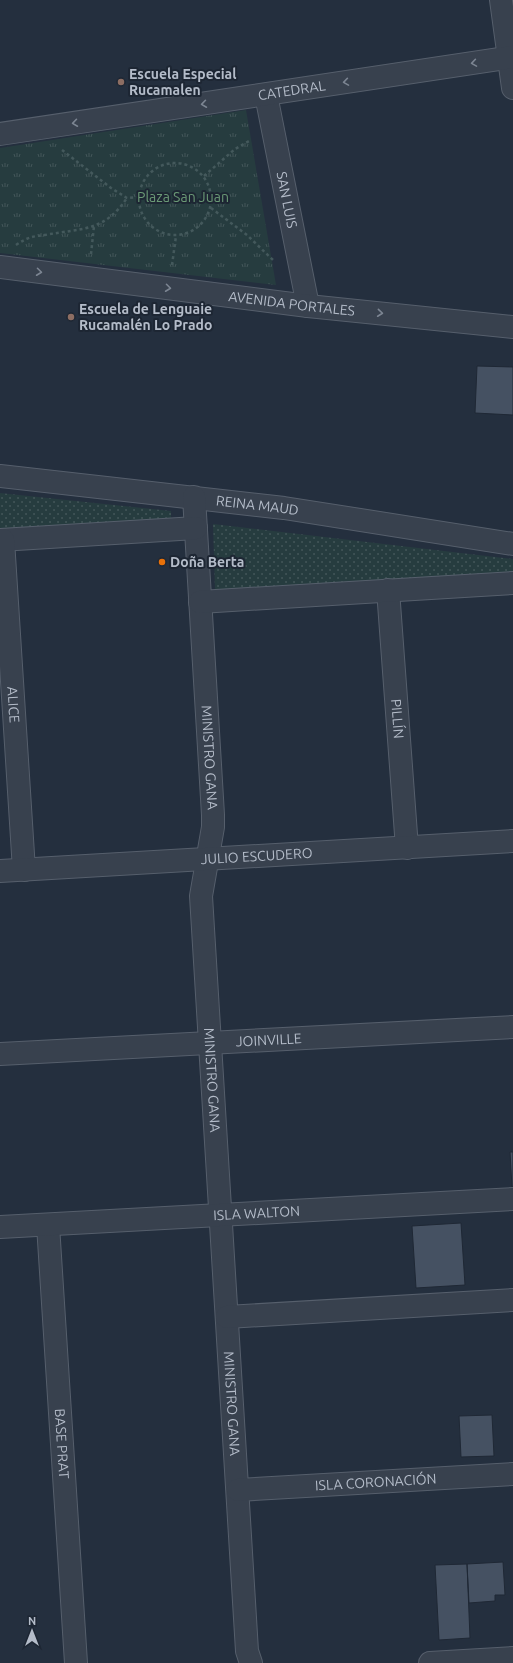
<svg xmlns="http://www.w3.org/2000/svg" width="513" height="1663" viewBox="0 0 513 1663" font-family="Ubuntu,sans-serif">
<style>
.grass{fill:url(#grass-dots)}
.park{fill:url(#park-tufts)}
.building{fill:#455162;stroke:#1f2835}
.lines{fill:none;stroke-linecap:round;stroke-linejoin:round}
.minor-casing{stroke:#565f6c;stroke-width:24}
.path{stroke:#44595c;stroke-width:2.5;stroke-dasharray:3 3;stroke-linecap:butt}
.minor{stroke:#38414e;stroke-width:22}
.oneway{stroke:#7c8592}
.education-dot{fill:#8d6e63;stroke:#1d2633;stroke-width:1.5}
.food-dot{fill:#e8710a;stroke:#1d2633;stroke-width:1.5}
.labels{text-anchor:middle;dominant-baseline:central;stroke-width:4;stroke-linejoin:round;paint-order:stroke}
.poi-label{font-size:14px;font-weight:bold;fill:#b4bcc9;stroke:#1d2633;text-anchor:start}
.street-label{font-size:14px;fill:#b4bcc9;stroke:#1d2633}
.park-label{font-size:14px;fill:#6b9a76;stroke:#1d2633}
</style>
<defs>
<pattern id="grass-dots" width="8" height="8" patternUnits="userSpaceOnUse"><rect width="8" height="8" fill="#263c3f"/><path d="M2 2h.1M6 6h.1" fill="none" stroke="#435659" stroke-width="1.8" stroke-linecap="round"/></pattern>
<pattern id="park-tufts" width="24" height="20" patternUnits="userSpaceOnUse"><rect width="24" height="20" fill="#263c3f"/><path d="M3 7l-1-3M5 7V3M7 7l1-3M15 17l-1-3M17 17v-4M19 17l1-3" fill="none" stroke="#435659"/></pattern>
</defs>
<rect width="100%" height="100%" fill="#242f3e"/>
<path class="grass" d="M 0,493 L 171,511 L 171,525 L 0,532 Z
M 213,524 L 513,559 L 513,574 L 215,590 Z"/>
<path class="park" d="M 246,110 L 276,285 L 0,253 L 0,148 Z"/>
<path class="building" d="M 477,366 L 513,367 L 513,415 L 475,413 Z
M 510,1152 L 513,1152 L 513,1187 L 512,1187 Z
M 461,1223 L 465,1285 L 416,1288 L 412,1226 Z
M 492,1415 L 494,1456 L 461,1457 L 459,1416 Z
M 503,1562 L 505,1595 L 495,1595 L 495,1601 L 469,1603 L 467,1564 Z
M 467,1564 L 470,1638 L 439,1640 L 435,1565 Z"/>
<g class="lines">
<defs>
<g id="minor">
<path d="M 501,0 L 513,88"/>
<path id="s1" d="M 266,95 L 308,306"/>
<path id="s2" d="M 0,134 L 513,57"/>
<path id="s3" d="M 0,267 L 308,306 L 513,327"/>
<path id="s4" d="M 0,476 L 284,508 L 513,544"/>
<path id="s5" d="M 194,497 L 213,815 L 213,827 L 201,896 L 247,1651 L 251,1663"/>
<path d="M 0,540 L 196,528"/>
<path id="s6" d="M 3,540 L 24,870"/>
<path id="s7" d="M 388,590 L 407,848"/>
<path d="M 200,602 L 513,583"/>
<path id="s8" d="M 0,871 L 513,841"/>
<path id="s9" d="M 0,1054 L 513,1027"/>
<path id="s10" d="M 48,1225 L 76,1663"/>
<path id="s11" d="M 0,1227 L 513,1199"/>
<path d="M 227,1317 L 513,1300"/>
<path id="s12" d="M 238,1490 L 513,1474"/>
<path d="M 430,1663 L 513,1658"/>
</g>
</defs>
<use href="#minor" class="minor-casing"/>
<path class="path" d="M 62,150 L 111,188 L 127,198 L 138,197
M139 199a36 36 0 1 1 72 0a36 36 0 1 1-72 0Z
M 204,176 L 235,149 L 251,140
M 211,208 L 247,235 L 273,260
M 16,245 C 26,238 33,236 45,235 C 82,228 104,232 127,198
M 91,254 L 94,226
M 172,265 L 176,236"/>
<use href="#minor" class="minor"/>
</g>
<defs><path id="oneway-chevron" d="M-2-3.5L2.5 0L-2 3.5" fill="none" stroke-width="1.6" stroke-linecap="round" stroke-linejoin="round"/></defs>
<g class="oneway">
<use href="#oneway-chevron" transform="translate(474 63) rotate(171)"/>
<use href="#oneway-chevron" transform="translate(346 82) rotate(171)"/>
<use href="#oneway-chevron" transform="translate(204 104) rotate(172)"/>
<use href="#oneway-chevron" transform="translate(75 123) rotate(172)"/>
<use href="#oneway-chevron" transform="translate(39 272) rotate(7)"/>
<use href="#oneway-chevron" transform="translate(168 288) rotate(7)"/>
<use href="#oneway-chevron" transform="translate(380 313) rotate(6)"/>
</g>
<g class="education-dot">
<circle cx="121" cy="82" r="4"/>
<circle cx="71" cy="317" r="4"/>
</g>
<circle class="food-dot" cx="162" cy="562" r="4"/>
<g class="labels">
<g class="poi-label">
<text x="129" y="74">Escuela Especial<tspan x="129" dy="16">Rucamalen</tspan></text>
<text x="79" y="309">Escuela de Lenguaie<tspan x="79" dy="16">Rucamalén Lo Prado</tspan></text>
<text x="170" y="562">Doña Berta</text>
</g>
<g class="street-label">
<text stroke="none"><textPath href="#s2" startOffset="295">CATEDRAL</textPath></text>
<text stroke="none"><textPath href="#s1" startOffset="107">SAN LUIS</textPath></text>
<text stroke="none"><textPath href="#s3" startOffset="294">AVENIDA PORTALES</textPath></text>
<text stroke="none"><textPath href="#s4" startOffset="259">REINA MAUD</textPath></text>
<text stroke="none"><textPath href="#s6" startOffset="165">ALICE</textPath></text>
<text stroke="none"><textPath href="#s7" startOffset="129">PILLÍN</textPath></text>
<text stroke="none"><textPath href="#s5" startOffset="261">MINISTRO GANA</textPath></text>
<text stroke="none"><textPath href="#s8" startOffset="257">JULIO ESCUDERO</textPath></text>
<text stroke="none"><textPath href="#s9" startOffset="269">JOINVILLE</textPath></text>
<text stroke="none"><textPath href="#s5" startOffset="585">MINISTRO GANA</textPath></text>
<text stroke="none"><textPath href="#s11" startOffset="257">ISLA WALTON</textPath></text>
<text stroke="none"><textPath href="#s5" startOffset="909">MINISTRO GANA</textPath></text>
<text stroke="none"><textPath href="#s10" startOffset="219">BASE PRAT</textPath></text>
<text stroke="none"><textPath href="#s12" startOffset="138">ISLA CORONACIÓN</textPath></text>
</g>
<g class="park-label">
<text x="183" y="197">Plaza San Juan</text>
</g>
</g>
<g transform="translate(32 1631)" stroke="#1d2633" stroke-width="3" paint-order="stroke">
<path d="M0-3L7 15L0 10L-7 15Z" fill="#b4bcc9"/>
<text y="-6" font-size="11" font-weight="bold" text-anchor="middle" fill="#b4bcc9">N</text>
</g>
</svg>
